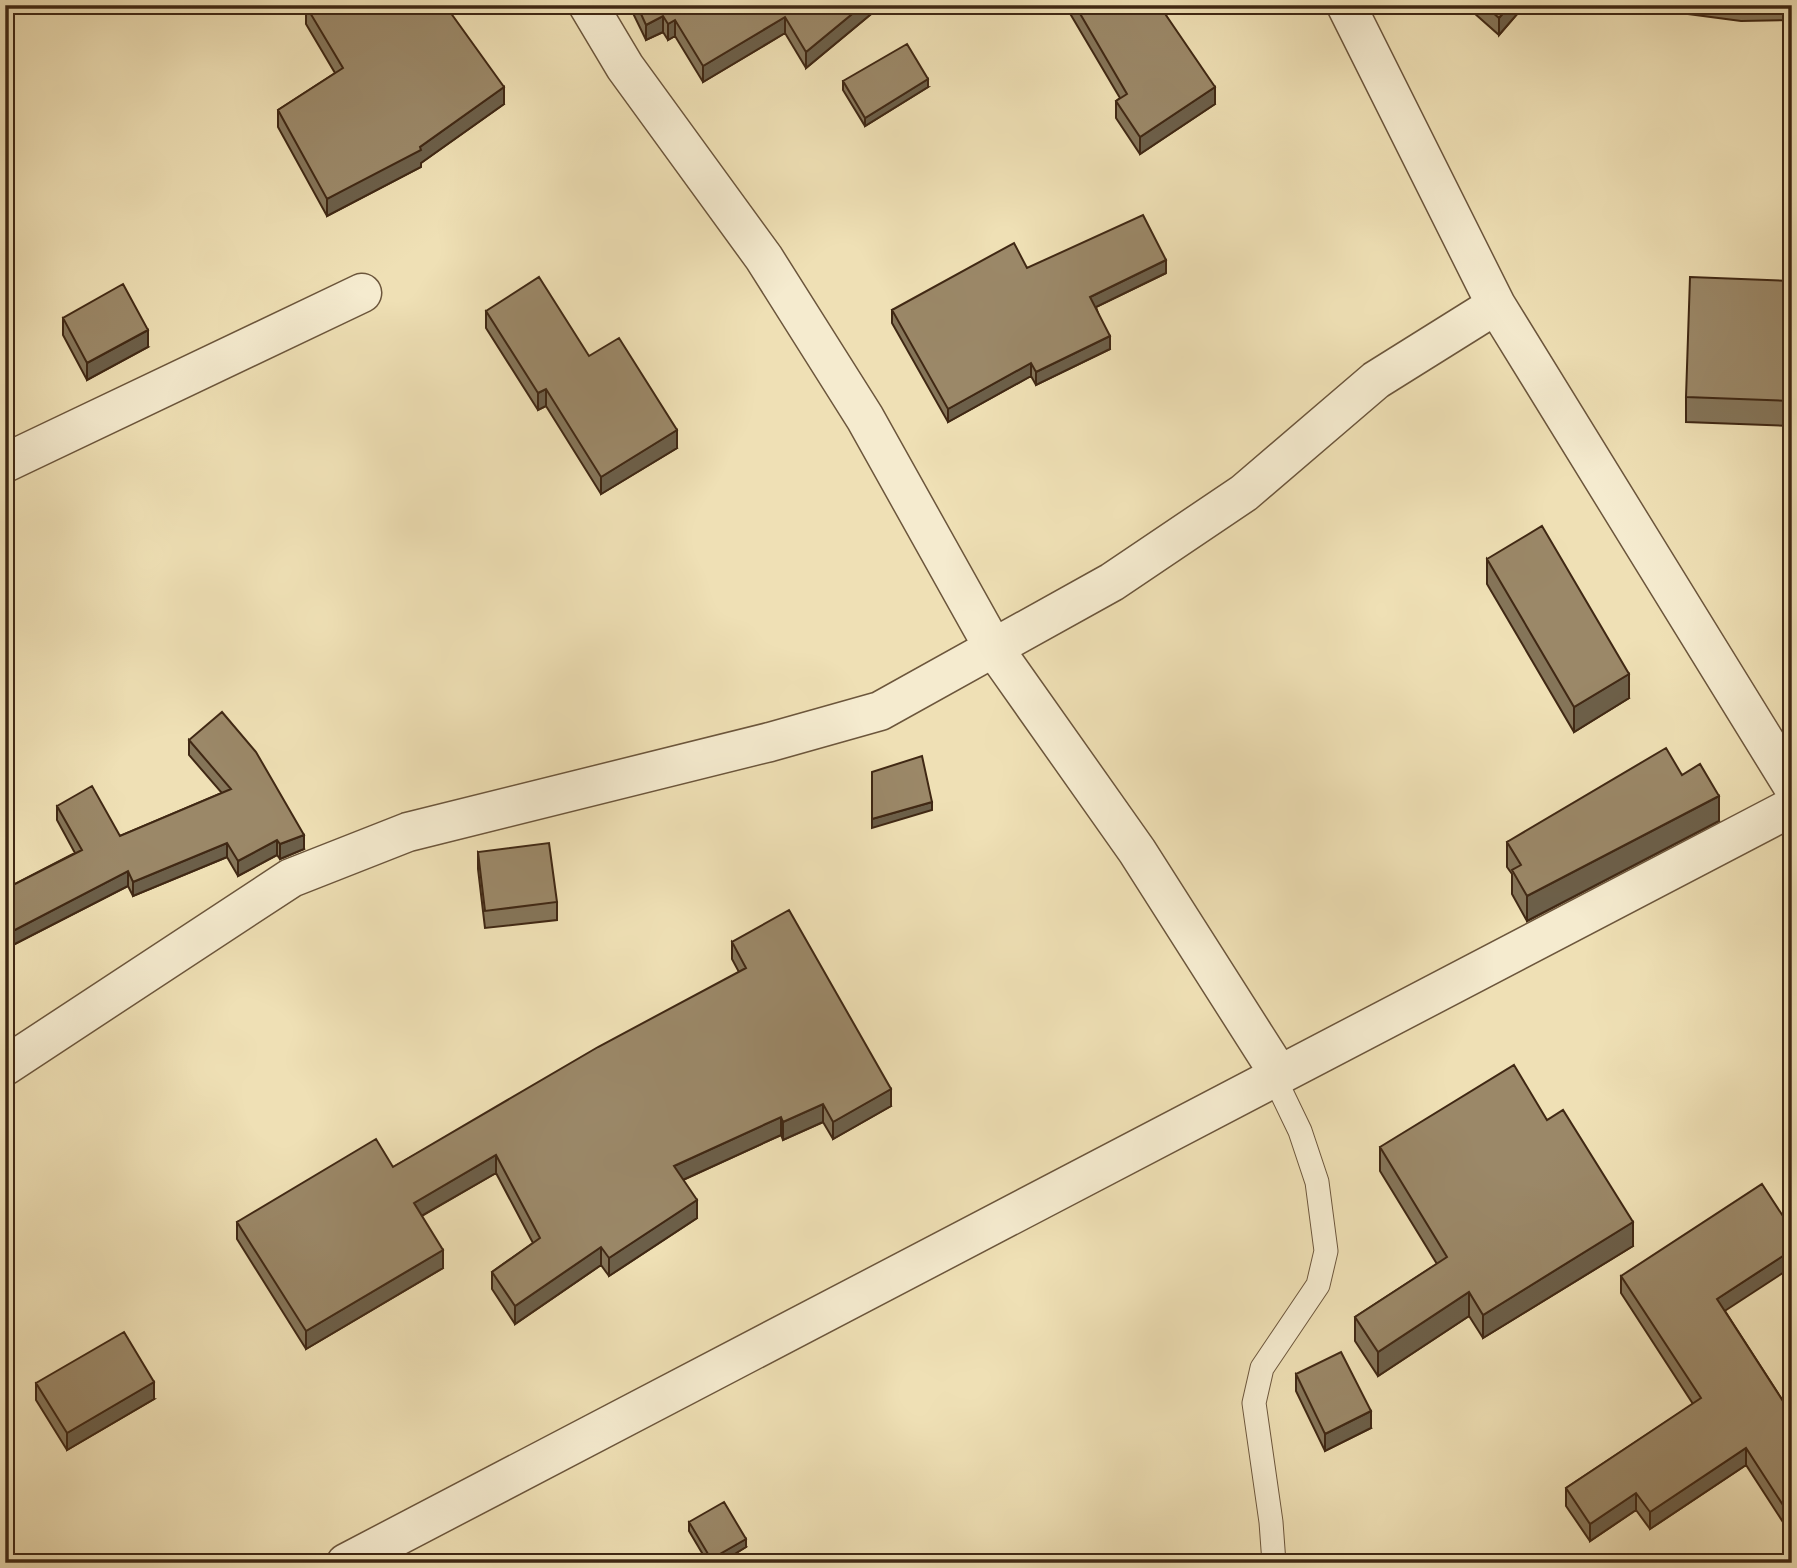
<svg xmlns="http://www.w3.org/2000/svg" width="1797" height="1568" viewBox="0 0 1797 1568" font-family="'IM FELL French Canon',serif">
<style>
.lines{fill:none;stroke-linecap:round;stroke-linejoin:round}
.service-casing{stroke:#6c563c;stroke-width:25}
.minor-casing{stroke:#6c563c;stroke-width:41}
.service{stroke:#f5ebcf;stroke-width:23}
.minor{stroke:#f5ebcf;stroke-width:38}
.wall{fill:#857559;stroke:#402814;stroke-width:2}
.shaded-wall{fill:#6c5f49;stroke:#402814;stroke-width:2}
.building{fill:#9b8868;stroke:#402814;stroke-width:2}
</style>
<rect width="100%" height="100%" fill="#efe0b5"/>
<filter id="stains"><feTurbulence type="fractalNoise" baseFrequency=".00286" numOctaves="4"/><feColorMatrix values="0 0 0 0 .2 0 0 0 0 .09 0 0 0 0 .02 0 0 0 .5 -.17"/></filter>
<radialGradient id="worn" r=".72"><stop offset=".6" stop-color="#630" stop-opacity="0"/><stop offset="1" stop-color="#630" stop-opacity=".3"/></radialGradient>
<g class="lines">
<defs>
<path id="service" d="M 1274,1563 L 1271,1522 L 1254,1403 L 1262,1368 L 1318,1285 L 1326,1251 L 1317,1182 L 1300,1131 L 1274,1077"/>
<path id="minor" d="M 588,5 L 625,67 L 764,258 L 865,418 L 993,647 L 1137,851 L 1279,1074
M 1346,5 L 1496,305 L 1792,785
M 5,463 L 362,293
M 5,1066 L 291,878 L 408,832 L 770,742 L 880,711 L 1112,582 L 1244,493 L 1376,380 L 1496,305
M 346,1563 L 1792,807"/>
</defs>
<use href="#service" class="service-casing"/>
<use href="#minor" class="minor-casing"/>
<use href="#service" class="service"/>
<use href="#minor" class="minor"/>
</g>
<path class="wall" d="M 629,5 L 882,5 L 806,68 L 785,33 L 703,82 L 675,36 L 668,40 L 663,32 L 646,40 Z
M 1065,5 L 1172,5 L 1163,10 L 1215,104 L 1140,154 L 1116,118 L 1116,101 L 1120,98 Z
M 1465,5 L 1525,5 L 1499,35 Z
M 1681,5 L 1792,5 L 1792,20 L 1741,21 L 1681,13 Z
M 306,6 L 432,11 L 504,104 L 421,163 L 421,167 L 327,216 L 278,127 L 278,110 L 335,73 L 306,24 Z
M 843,81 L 928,87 L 865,126 L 843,90 Z
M 1027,268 L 1166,273 L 1096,307 L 1110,349 L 1036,385 L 1031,376 L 948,422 L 892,323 L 892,310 Z
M 1792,281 L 1792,426 L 1686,422 L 1686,397 Z
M 486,311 L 589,356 L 677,448 L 601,494 L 546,406 L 538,410 L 486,328 Z
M 63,318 L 148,347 L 87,380 L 63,335 Z
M 1487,559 L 1629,698 L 1574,732 L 1487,584 Z
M 189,740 L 304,849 L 280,859 L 277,855 L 238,876 L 227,857 L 133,896 L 128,886 L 11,946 L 5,935 L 5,889 L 75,853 L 57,820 L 57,806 L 120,836 L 222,793 L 189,755 Z
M 1682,775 L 1719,821 L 1527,921 L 1512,894 L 1512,874 L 1507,867 L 1507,842 Z
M 478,852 L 557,902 L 557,920 L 485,928 L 478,869 Z
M 732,942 L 891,1106 L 833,1139 L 823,1122 L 783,1140 L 781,1135 L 683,1180 L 697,1218 L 609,1276 L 601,1265 L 515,1324 L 492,1289 L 492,1272 L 533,1243 L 496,1173 L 422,1216 L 443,1268 L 306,1349 L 237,1239 L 237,1222 L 393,1167 L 739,972 L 732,959 Z
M 1547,1120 L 1633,1246 L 1483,1338 L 1469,1316 L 1378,1376 L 1355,1341 L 1355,1317 L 1437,1264 L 1380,1171 L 1380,1147 Z
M 1621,1276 L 1725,1311 L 1792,1415 L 1792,1536 L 1746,1465 L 1650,1529 L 1636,1510 L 1590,1541 L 1566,1506 L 1566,1488 L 1693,1404 L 1621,1293 Z
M 1296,1374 L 1371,1428 L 1325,1451 L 1296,1391 Z
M 36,1383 L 154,1399 L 67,1450 L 36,1400 Z
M 689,1522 L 746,1547 L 720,1563 L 708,1563 L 689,1531 Z"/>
<path class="shaded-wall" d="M 863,5 L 882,5 L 806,68 L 806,52 Z
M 1155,5 L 1172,5 L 1155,15 Z
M 1510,5 L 1525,5 L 1499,35 L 1499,18 Z
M 663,16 L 663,32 L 646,40 L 646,25 Z
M 785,17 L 785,33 L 703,82 L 703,66 Z
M 675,20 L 675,36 L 668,40 L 668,24 Z
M 928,79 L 928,87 L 865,126 L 865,118 Z
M 504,87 L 504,104 L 421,163 L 421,167 L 327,216 L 327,199 L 420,147 Z
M 1215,87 L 1215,104 L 1140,154 L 1140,137 Z
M 1166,260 L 1166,273 L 1090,310 L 1090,297 Z
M 148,330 L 148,347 L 87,380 L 87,363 Z
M 1110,336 L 1110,349 L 1036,385 L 1036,372 Z
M 1031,363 L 1031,376 L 948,422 L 948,409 Z
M 546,389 L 546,406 L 538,410 L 538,393 Z
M 677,430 L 677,448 L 601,494 L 601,477 Z
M 1629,674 L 1629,698 L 1574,732 L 1574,707 Z
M 1719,796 L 1719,821 L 1527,921 L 1527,896 Z
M 932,802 L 932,810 L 872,828 L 872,819 Z
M 304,835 L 304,849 L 280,859 L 280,844 Z
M 277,840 L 277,855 L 238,876 L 238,861 Z
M 227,843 L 227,857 L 133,896 L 133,882 Z
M 128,871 L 128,886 L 11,946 L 11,932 Z
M 891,1089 L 891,1106 L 833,1139 L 833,1122 Z
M 823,1104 L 823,1122 L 783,1140 L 783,1122 Z
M 781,1117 L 781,1135 L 674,1184 L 674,1166 Z
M 496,1155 L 496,1173 L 414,1220 L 414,1203 Z
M 697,1200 L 697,1218 L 609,1276 L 609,1258 Z
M 1633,1222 L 1633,1246 L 1483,1338 L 1483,1315 Z
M 601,1247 L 601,1265 L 515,1324 L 515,1306 Z
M 443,1250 L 443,1268 L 306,1349 L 306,1331 Z
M 1792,1250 L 1792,1267 L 1717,1316 L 1717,1299 Z
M 1469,1292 L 1469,1316 L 1378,1376 L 1378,1352 Z
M 154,1382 L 154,1399 L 67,1450 L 67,1433 Z
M 1371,1411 L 1371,1428 L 1325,1451 L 1325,1434 Z
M 1746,1448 L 1746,1465 L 1650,1529 L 1650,1512 Z
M 1636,1493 L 1636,1510 L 1590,1541 L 1590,1524 Z
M 746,1539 L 746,1547 L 720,1563 L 711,1563 L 711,1559 Z"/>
<path class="building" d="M 308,5 L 428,5 L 432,11 L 440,5 L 445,5 L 504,87 L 420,147 L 421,150 L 327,199 L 278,110 L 343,68 L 306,6 Z
M 637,5 L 863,5 L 806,52 L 785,17 L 703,66 L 675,20 L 668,24 L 663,16 L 646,25 Z
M 1075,5 L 1159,5 L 1215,87 L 1140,137 L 1116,101 L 1127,94 Z
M 1484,5 L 1510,5 L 1499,18 Z
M 1689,5 L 1792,5 L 1792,11 L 1741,12 Z
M 907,44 L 928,79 L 865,118 L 843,81 Z
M 1143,215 L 1166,260 L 1090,297 L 1110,336 L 1036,372 L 1031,363 L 948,409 L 892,310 L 1014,243 L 1027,268 Z
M 539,277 L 589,356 L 619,338 L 677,430 L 601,477 L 546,389 L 538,393 L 486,311 Z
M 1690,277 L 1792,281 L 1792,401 L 1686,397 Z
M 123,284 L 148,330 L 87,363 L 63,318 Z
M 1542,526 L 1629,674 L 1574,707 L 1487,559 Z
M 222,712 L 256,752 L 304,835 L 280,844 L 277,840 L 238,861 L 227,843 L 133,882 L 128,871 L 11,932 L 5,920 L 5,889 L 82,850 L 57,806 L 92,786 L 120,836 L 231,789 L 189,740 Z
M 1666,748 L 1682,775 L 1700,764 L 1719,796 L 1527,896 L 1512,870 L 1521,865 L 1507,842 Z
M 922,756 L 932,802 L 872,819 L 872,772 Z
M 549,843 L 557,902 L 485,911 L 478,852 Z
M 789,910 L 891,1089 L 833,1122 L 823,1104 L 783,1122 L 781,1117 L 674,1166 L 697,1200 L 609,1258 L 601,1247 L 515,1306 L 492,1272 L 540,1238 L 496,1155 L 414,1203 L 443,1250 L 306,1331 L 237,1222 L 376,1139 L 393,1167 L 598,1047 L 746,968 L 732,942 Z
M 1514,1065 L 1547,1120 L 1563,1110 L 1633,1222 L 1483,1315 L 1469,1292 L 1378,1352 L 1355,1317 L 1447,1257 L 1380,1147 Z
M 1762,1184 L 1792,1230 L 1792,1250 L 1717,1299 L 1792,1415 L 1792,1519 L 1746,1448 L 1650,1512 L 1636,1493 L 1590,1524 L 1566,1488 L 1701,1398 L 1621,1276 Z
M 124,1332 L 154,1382 L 67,1433 L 36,1383 Z
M 1341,1352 L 1371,1411 L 1325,1434 L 1296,1374 Z
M 724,1502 L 746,1539 L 711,1559 L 689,1522 Z"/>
<rect width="1797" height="1568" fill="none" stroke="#efe0b5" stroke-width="28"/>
<rect x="7" y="7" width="1783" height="1554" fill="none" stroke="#402814" stroke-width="3.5"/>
<rect x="14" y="14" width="1769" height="1540" fill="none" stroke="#402814" stroke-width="2"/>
<rect width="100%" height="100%" filter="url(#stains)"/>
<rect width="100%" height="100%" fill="url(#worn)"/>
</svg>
